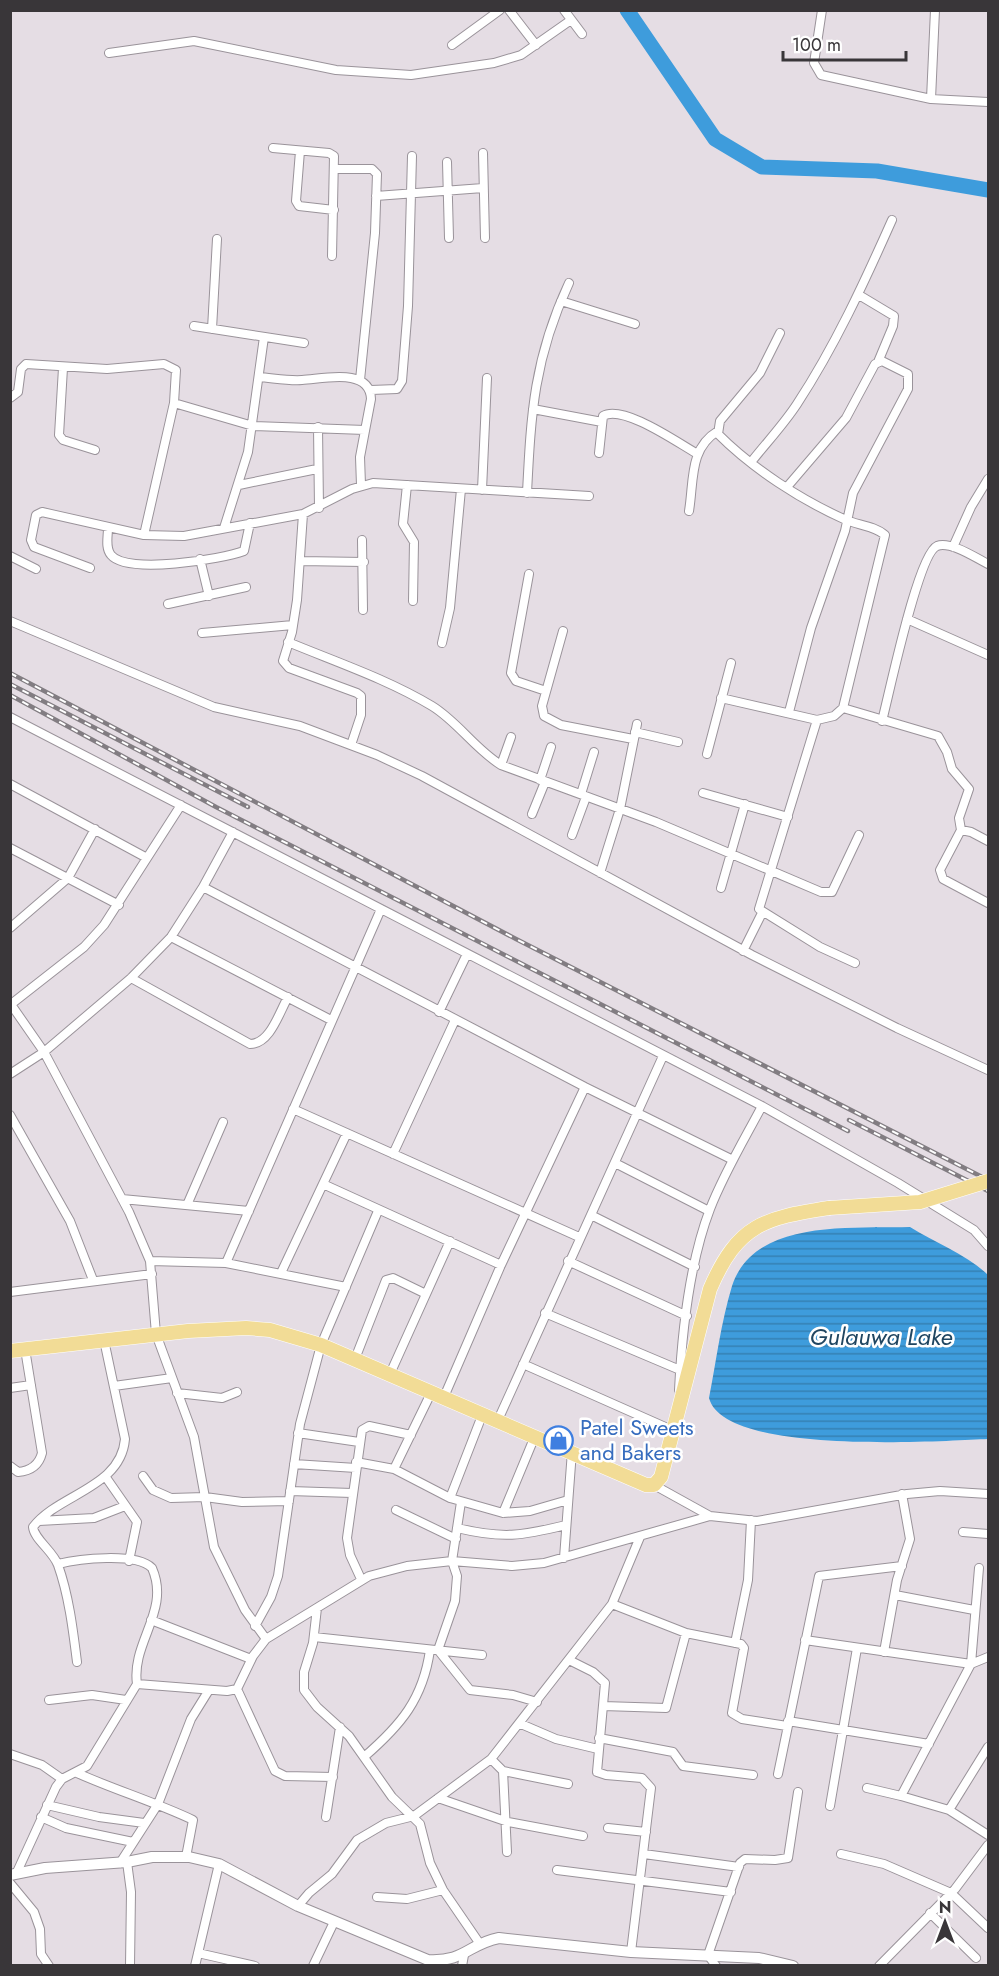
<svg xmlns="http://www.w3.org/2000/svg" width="999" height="1976" viewBox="0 0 999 1976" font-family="Jost,sans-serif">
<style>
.water{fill:url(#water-rules)}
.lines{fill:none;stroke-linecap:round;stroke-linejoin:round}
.river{stroke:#3e9cdc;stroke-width:15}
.minor-casing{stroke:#9a939a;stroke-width:10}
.tertiary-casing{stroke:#9a939a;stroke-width:12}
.primary-casing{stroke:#fff;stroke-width:15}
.minor{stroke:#fff;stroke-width:8}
.tertiary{stroke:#fff;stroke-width:10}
.primary{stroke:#f2dc96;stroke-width:14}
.rail-casing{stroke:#827d82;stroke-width:4.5}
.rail{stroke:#fff;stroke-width:2;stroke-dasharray:7;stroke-linecap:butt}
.primary-bridge-casing{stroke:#fff;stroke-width:15;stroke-linecap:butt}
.primary-bridge{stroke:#f2dc96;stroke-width:14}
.labels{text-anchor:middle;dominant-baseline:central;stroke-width:5;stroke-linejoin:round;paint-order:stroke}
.shop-label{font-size:22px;fill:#366cbe;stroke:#fff;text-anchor:start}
.water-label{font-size:24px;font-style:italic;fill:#204661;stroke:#fff}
</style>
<defs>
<pattern id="water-rules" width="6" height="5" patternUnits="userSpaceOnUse" patternTransform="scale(1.5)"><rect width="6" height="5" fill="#3e9cdc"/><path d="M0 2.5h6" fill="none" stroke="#3580b3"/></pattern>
</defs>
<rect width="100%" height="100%" fill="#e5dde4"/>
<path class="water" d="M 910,1227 C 935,1243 968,1255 988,1275 L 988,1439 C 938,1441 724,1456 709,1398 C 716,1362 721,1322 732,1286 C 754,1218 853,1229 910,1227 Z"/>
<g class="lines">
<path class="river" d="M 627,10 L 715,139 L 762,167 L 877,171 L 988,190"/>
<defs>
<path id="minor" d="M 509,10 L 536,45
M 564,10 L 582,34
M 822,10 L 814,63 L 821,75 L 931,99 L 988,102
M 452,45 L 500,10
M 109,53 L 194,41 L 336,70 L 411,75 L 494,63 L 521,55 L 571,20
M 931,99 L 935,10
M 273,148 L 329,153 L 334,156 L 332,256
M 300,151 L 296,201 L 299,206 L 334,210
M 483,153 L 485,238
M 447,162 L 449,238
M 335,169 L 372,169 L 377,174 L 375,233 L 360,380
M 376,196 L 483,188
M 859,295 L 894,316 L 893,326 L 878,362
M 561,301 L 635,324
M 194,326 L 304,343
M 212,329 L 217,239
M 780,333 L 760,373 L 720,421 L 718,434 C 753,469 801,500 846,520 C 858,525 875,526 885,535 L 843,708 L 938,736 L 947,752 L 952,769 L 969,789 L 959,818 L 961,830
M 63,368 L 59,435 L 63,440 L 95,450
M 259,377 C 273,378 288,381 302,380 C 323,379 370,367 371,399 L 360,457 L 361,485
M 371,390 L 397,389 L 402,381 L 408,306 L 412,156
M 10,398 L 18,392 L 21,369 L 26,364 L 107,369 L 164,364 L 176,370 L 174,403 L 144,535
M 174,403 L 253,426 L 365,430
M 533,409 L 602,422
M 318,427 L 319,508
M 599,453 L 603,416 C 623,404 678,443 696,453
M 752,461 C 767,442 784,424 797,404 C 835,346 864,283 892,220
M 239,485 L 317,469
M 407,485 L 403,524 L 414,542 L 413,601
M 787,487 L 846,418 L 875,364 L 882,361 L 908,374 L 908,389 L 853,493 L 845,531 L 811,628 L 789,712
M 482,490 L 487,378
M 527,493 C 531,413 534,358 569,283
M 689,511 C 694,481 689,448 718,431
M 303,514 L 297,600 L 292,632 L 283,661 L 289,668 L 357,693 L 361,696 L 361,715 L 351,745
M 108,528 C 108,537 105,548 111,555 C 127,575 222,559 244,551 L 250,523
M 224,528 L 248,452 L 264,337
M 362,540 L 363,610
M 953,547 L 971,507 L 988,479
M 10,556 L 36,569
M 200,559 L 209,596
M 300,561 L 364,562
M 90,568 L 34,547 L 31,540 L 36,515 L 42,512 L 144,535 L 184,536 L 303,514 L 352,489 L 373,483 L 589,496
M 529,574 L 511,673 L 516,681 L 546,691
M 168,604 L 246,587
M 907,619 L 988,655
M 10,621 L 214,707 L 300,726 L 377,755 L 422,776 L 752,955 L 897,1028 L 988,1070
M 563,631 L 542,706 L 544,716 L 561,725 L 633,739
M 202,633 L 293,625
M 288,642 C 336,662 387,679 432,706 C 458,722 475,749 501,765 L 656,822 L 821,892 L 832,892 L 859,835
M 442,643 L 450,608 L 461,489
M 721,698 L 817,720 L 834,716 L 843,708
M 10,717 L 762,1106 L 898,1183 L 974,1230 L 988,1246
M 817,720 L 759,909 L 820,947 L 855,963
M 882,721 C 889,695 918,554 937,546 C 951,541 976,558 988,564
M 635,732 L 678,742
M 707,754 L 731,663
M 501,765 L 511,737
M 540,780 L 551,747
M 10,784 L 147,858
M 703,793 L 788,817
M 581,794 L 594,752
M 532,814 L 545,782
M 572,835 L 586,797
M 988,841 L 971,832 L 961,830 L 940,870 L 943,879 L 988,903
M 10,848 L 119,905
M 600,873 L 620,809 L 637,724
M 203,887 L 585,1087 L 733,1160
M 721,888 L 745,804
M 10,928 L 68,878 L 95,829
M 171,937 L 331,1020
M 743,951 L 762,913
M 131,978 L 250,1044 C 270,1044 279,1013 288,997
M 10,1003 L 44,1052 L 129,1212 L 150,1261 L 156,1334 L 194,1437 L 214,1547 L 245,1610 L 266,1639
M 10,1005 L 84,947 L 104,925 L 181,805
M 439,1012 L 467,954
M 10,1074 L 44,1052 L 131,978 L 171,937 L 203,887 L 233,832
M 293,1109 L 579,1237
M 10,1115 L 70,1221 L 93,1280
M 393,1154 L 455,1020
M 615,1163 L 709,1211
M 323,1184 L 501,1265
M 122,1199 L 249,1211
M 187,1205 L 223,1122
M 591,1215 L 695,1267
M 150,1261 L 226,1263 L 346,1287
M 568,1261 L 687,1316
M 226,1263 L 381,909
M 281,1273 L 347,1133
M 10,1292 L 152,1274
M 545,1313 L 680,1370
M 355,1359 L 386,1280 L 393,1278 L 426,1294
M 523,1364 L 672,1430
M 390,1374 L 450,1241
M 114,1386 L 172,1378
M 10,1388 L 31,1385
M 679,1390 C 682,1331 689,1264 710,1209 C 724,1173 744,1140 762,1106
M 177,1393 L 222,1398 L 237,1392
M 444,1397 L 501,1265 L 585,1087
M 498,1420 L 663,1056
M 298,1433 L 359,1442
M 356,1462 L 394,1469 L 450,1498 L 503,1513 L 530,1511 L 568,1500
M 294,1464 L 356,1468
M 10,1466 L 18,1472 C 30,1471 39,1465 42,1453 L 25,1349
M 394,1469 L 432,1391
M 105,1476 L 137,1522 L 129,1561
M 143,1476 L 153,1490 L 171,1498 L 205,1497 L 242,1502 L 289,1501
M 654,1485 L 710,1516 L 757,1521 L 907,1494 L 940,1491 L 988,1494
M 290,1491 L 352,1493
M 450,1498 L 483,1413
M 461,1502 L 452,1561 L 457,1576 L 455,1601 L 438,1650 L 470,1690 L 513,1695 L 537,1702
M 396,1510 L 456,1539
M 503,1513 L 535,1436
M 39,1521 L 94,1518 L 125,1506
M 457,1528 C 503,1539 521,1536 566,1525
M 963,1532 L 988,1534
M 564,1558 L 572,1451
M 58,1564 C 78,1559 136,1552 152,1568 C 171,1611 131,1642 137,1684
M 979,1568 L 971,1664 L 901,1796 L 949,1810 L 988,1835
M 361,1579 L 350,1555 L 347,1538 L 362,1430 L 369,1426 L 411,1435
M 895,1595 L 974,1610
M 612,1604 L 686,1633 L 741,1644 L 744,1648 L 732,1713 L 742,1719 L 787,1726
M 317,1608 L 313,1643 L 304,1672 L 304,1690 L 317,1707 L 349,1736 L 392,1797 L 420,1824 L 430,1863 L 443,1890 L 480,1944
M 151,1620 L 251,1659
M 255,1626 L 271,1597 L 278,1576 L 300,1424 L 321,1345 L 378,1211
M 314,1637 L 482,1655
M 805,1640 L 971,1664 L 988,1657
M 735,1643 L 748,1580 L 751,1520
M 884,1652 L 897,1580 L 910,1539 L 902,1494
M 569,1660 L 593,1672 L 605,1683 L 597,1772 L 606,1775 L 642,1778 L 651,1788 L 631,1952
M 77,1662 C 73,1630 69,1596 58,1565 C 53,1551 34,1539 33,1527 C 58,1494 121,1488 125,1439 L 104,1340
M 237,1689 L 275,1771 L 285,1776 L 333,1777
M 49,1700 L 92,1695 L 126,1700
M 603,1706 L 666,1708 L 686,1633
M 788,1721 L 929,1744
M 521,1724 L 556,1739 L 598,1749
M 599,1738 L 673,1752 L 683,1766 L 753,1775
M 10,1754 L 42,1765 L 62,1779
M 364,1757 C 401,1725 423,1699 430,1650
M 491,1759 L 503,1771 L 507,1852
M 503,1771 L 568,1784
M 77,1773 C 115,1790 155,1802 193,1820 L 186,1857
M 778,1774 L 819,1576 L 902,1566
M 867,1788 L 901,1796
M 438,1798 L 508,1822 L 583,1836
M 47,1805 L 99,1817 L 144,1823
M 830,1806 L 857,1648
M 949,1810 L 988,1747
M 41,1817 L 66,1828 L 133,1842
M 326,1817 L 340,1727
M 608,1828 L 646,1832
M 644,1854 L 739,1867
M 841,1854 L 884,1864 L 951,1893 L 988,1928
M 127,1862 L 131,1892 L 130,1966
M 120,1863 L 158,1804 L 191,1719 L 209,1690
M 557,1870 L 731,1892
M 17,1872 L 56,1787 L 62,1779 L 87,1766 L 137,1684 L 227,1691 L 237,1689 L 253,1656 L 266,1639 L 369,1576 L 407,1566 L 452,1561 L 512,1566 L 544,1563 L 710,1516
M 10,1883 L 34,1912 L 40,1929 L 41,1954 L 49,1966
M 377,1897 L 407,1899 L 443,1890
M 298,1906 L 309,1893 L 332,1874 L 357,1840 L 386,1823 L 414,1816 L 491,1759 L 612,1604 L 640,1537
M 930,1913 L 976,1958
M 198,1953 L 255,1966
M 195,1966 L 219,1864
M 313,1966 L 334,1922
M 462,1966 L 464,1955
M 716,1966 L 708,1955 L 740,1863 L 745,1859 L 775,1860 L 788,1858 L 798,1792
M 879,1966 L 955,1889 L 988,1845"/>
<path id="tertiary" d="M 10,1875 L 45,1868 L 127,1862 L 152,1857 L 189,1857 L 219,1864 L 298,1906 L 428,1960 C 465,1962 468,1944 499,1938 L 631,1952 L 759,1958 L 793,1966"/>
<path id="primary" d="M 10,1351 L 188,1331 L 246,1328 L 270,1330 L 321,1345 L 646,1485 L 654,1485 L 661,1477 L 710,1289 C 738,1224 764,1218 829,1208"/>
</defs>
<use href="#minor" class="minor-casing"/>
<use href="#tertiary" class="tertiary-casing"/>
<use href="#primary" class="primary-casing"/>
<use href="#minor" class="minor"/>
<use href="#tertiary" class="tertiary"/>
<use href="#primary" class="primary"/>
<defs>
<path id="rail" d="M 10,673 L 516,939 L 988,1180
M 10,684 L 248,807
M 10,695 L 216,807 L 848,1131
M 849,1120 L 988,1191"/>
</defs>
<use href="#rail" class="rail-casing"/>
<use href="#rail" class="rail"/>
<defs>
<path id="primary-bridge" d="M 829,1208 L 920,1202 L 988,1181"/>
</defs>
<use href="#primary-bridge" class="primary-bridge-casing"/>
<use href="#primary-bridge" class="primary-bridge"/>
</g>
<defs>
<symbol id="shop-ring" viewBox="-11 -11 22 22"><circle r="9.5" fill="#fff" stroke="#3f7fe0" stroke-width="1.5"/><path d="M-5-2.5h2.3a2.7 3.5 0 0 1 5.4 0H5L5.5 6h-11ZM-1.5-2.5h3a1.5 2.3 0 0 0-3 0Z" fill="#3f7fe0"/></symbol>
</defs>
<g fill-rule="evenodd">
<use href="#shop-ring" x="542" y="1424" width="33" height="33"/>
</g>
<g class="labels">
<g class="shop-label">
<text x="580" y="1427">Patel Sweets<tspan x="580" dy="25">and Bakers</tspan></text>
</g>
<g class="water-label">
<text x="881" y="1336">Gulauwa Lake</text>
</g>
</g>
<rect width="999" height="1976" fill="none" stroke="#393639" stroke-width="24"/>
<g transform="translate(945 1922)" stroke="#ffffff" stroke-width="4.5" paint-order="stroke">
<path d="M0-4.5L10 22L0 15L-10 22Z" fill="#393639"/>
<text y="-9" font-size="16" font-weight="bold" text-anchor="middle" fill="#393639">N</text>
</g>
<path d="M783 51v9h123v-9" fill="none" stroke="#393639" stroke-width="3"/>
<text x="792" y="51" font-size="18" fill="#393639" stroke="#ffffff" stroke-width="4.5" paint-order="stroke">100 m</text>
</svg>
